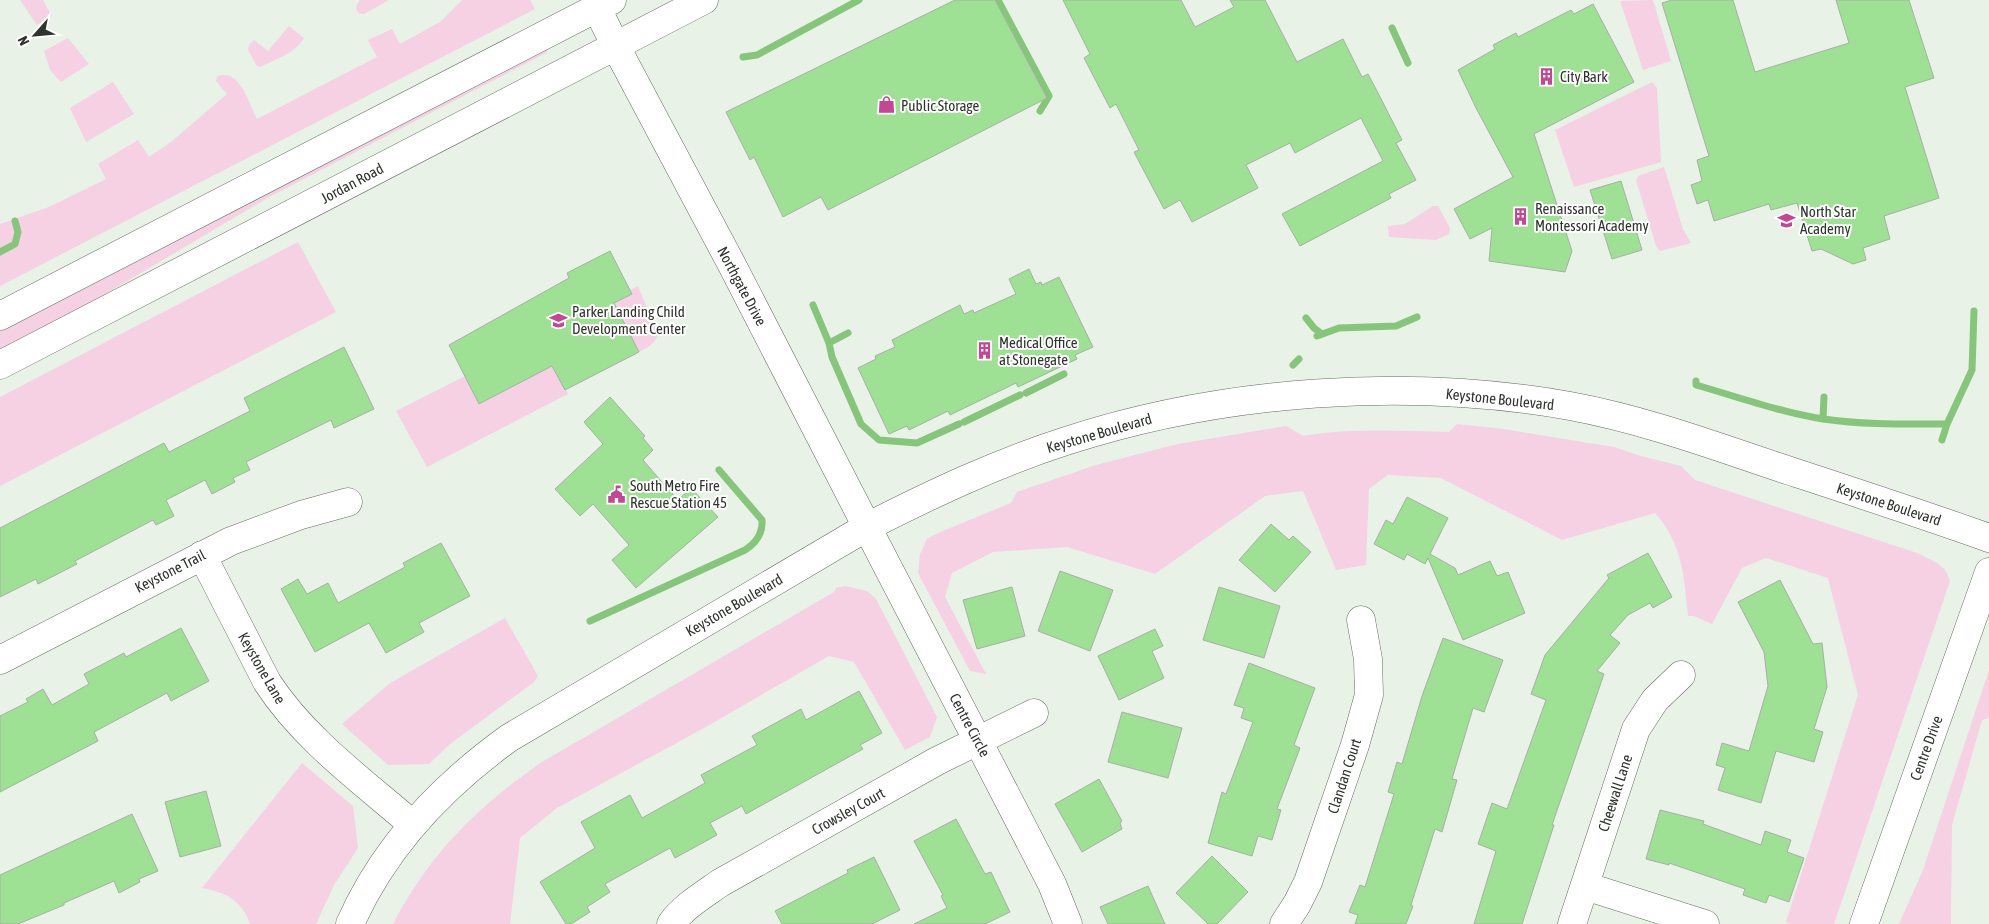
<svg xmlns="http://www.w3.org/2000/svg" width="1989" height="924" viewBox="0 0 1989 924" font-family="'Asap Condensed',sans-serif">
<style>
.green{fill:#f5d1e3}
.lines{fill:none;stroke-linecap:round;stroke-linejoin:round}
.stream{stroke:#85c67b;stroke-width:7}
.building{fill:#9ee094;stroke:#a7b0a5}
.minor-casing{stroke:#656e64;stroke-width:29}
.tertiary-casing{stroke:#656e64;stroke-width:29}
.primary-casing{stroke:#656e64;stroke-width:29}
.minor{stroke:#fff;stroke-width:28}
.tertiary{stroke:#fff;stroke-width:28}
.primary{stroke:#fff;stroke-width:28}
.labels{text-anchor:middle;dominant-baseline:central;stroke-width:4;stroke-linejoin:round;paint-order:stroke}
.poi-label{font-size:15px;fill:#30342f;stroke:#fff;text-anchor:start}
.street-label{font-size:15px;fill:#30342f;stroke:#fff}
</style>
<rect width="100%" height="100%" fill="#e8f2e6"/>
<path class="green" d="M 20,0 L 43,0 L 52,16 L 37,25 Z
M 360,0 L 389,0 L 364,14 L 360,14 C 354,9 356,6 360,0 Z
M 462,0 L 530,0 L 535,9 L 0,286 L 0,224 L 49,207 L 106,179 L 98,164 L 138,140 L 149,157 L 171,142 L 227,94 L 216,81 L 217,77 C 239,66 249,104 257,119 L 377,57 L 368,40 L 392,29 L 400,44 L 440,22 Z
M 1653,0 L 1671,61 L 1643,70 L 1620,1 Z
M 289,26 L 304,38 C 297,52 274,60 260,67 L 257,66 L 248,50 L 249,45 L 254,40 L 268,51 Z
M 68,38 L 89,64 L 61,82 L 50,70 L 44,51 Z
M 546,49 L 547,52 L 544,54 L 271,196 L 90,303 L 0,350 L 0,331 Z
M 113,82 L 134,114 L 86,142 L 70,108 Z
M 1652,82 L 1657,88 L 1661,162 L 1574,187 L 1555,130 Z
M 1664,167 L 1683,229 L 1691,243 L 1660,251 L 1656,246 L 1636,180 L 1638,176 Z
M 1433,206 L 1438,206 L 1450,228 L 1449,234 L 1436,240 L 1389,237 L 1388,226 L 1405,224 Z
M 298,242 L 336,312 L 0,486 L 0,397 Z
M 638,286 L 658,335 C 654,345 647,348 639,352 L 614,303 L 632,294 L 630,290 Z
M 552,366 L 568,394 L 427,467 L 396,411 L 465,376 L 480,404 Z
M 1457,424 L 1503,429 L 1614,447 L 1641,456 L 1681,466 L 1695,480 L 1920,554 C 1934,563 1945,563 1950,581 L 1834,924 L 1791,924 L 1786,922 L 1858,695 L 1828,578 L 1766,558 L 1742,568 L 1712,624 L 1694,616 L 1688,616 C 1684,577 1683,544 1655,513 L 1562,540 L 1441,478 L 1388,475 L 1369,489 L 1366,565 L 1336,570 L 1303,491 L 1265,496 L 1155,574 L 1067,547 L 993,552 L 952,573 L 945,597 L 986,674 L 970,671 L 918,573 L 920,554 L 927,539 L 938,533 L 1011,503 L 1017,492 L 1096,465 L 1178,444 L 1286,426 L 1303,436 C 1351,428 1400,431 1449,432 Z
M 845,586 L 867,591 L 876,599 L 937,717 L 930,737 L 905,750 L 854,662 L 829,656 L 704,728 L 557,808 L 520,838 L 510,924 L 393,924 C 431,852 476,808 542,762 L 834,592 L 836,588 Z
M 505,618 L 538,676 L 534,682 L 526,688 L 450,744 L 429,764 L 388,765 L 342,724 L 390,683 Z
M 1989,670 L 1989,718 L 1982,720 L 1952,825 L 1951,924 L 1899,924 L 1923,870 Z
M 302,763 L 353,806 L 358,848 L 334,885 L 316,924 L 250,924 C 243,901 225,892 202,888 Z"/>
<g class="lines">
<path class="stream" d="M 998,0 L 1049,96 L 1040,111
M 1392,28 L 1408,63
M 743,57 L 757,55 L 859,0
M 0,252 L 15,244 L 18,232 L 15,221
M 813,305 L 829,343 L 832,357 L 861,424 L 879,440 L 917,443 L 959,424
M 1306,318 L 1314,328 L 1322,334
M 1317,336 L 1339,328 L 1396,326 L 1417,317
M 829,343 L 848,333
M 1293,365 L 1299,359
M 1696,381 L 1696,385 C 1738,397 1780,412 1823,419 C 1864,425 1905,424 1947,424
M 1026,393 L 1064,374
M 1823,419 L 1824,397
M 964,422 L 1020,395
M 1942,440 L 1947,424 L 1972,370 L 1974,311
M 590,621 L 745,550 C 756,543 763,534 762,520 L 719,470"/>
</g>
<path class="building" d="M 955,0 L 995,0 L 1047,98 L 828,210 L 821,197 L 783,217 L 754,157 L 750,160 L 726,112 Z
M 1063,0 L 1181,0 L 1195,27 L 1234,7 L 1230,0 L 1265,0 L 1297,62 L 1343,39 L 1362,77 L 1368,74 L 1377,91 L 1402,140 L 1396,143 L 1416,180 L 1389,194 L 1391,198 L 1300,246 L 1282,214 L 1383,161 L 1361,118 L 1295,153 L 1290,143 L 1246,165 L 1258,188 L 1192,222 L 1180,200 L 1164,209 L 1134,152 L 1139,150 L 1116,104 L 1110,108 L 1084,58 L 1090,54 Z
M 1672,0 L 1733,0 L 1755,72 L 1849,43 L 1836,0 L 1909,0 L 1934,78 L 1905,87 L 1939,198 L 1884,216 L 1890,239 L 1863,248 L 1866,260 L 1853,264 L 1821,249 L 1812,251 L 1797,203 L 1771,210 L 1769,204 L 1714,221 L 1708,200 L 1697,204 L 1691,185 L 1702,181 L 1697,160 L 1709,156 L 1662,3 Z
M 1593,4 L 1634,82 L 1534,134 L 1572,251 L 1565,272 L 1489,261 L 1492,228 L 1470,239 L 1454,209 L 1513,177 L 1476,108 L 1458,70 L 1495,49 L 1493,45 L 1516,33 L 1518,37 L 1571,10 L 1574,14 Z
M 1621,181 L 1642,250 L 1612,259 L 1590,190 Z
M 610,251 L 632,294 L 614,303 L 639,352 L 565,390 L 552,366 L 479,404 L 449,345 L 569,278 L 567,273 Z
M 1029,269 L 1036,284 L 1041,282 L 1042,285 L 1059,277 L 1093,347 L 1075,355 L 1077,359 L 1018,387 L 1016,383 L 950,415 L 948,411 L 909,430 L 907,426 L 889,434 L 858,368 L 876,359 L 875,356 L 895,347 L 892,340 L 960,305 L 964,314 L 973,310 L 974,313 L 1016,294 L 1009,279 Z
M 344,347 L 374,409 L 334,428 L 331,420 L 246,462 L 250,470 L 233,478 L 235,482 L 212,494 L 205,480 L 166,500 L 174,516 L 156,525 L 153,520 L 75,561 L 77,564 L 38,584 L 36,579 L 0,597 L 0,528 L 164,443 L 169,452 L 250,411 L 244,398 Z
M 610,397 L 645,436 L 643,438 L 653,450 L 643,460 L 661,481 L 678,500 L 691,488 L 718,517 L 636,588 L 612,560 L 629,545 L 593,504 L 580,516 L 555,489 L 603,444 L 584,422 Z
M 1407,497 L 1448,518 L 1430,554 L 1455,568 L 1458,575 L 1490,561 L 1497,576 L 1508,572 L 1525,613 L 1463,640 L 1428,558 L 1425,564 L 1407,554 L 1404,560 L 1374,544 L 1386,520 L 1393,524 Z
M 1271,524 L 1289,540 L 1293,536 L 1311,552 L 1275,592 L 1239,560 Z
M 441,543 L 470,596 L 419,623 L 424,632 L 386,653 L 369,623 L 315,652 L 281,589 L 298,579 L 307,594 L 328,583 L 338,603 L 405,567 L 403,563 Z
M 1648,553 L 1672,597 L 1653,608 L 1650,603 L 1628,615 L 1610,635 L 1620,643 L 1597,671 L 1604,674 L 1552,825 L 1554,825 L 1522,924 L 1474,924 L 1496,851 L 1478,844 L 1492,803 L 1507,809 L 1546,700 L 1531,694 L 1545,655 L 1609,578 L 1607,575 Z
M 1060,571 L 1113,590 L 1090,651 L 1038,631 Z
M 1780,580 L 1813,644 L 1822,643 L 1827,687 L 1814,729 L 1823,732 L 1814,762 L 1776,751 L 1761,803 L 1718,790 L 1725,768 L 1716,765 L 1722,743 L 1749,751 L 1768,686 L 1764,652 L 1738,602 Z
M 1012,587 L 1025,636 L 977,649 L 963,600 Z
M 1219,587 L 1280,606 L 1264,658 L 1203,640 Z
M 181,628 L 209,681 L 171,701 L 167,693 L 94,732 L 98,741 L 0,792 L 0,716 L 28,702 L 26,699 L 43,689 L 52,705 L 89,684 L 84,674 L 124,653 L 126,657 Z
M 1155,629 L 1163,646 L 1152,651 L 1164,678 L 1119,700 L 1098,656 Z
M 1443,638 L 1503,660 L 1484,712 L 1473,708 L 1452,779 L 1457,780 L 1442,832 L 1435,829 L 1411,905 L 1413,906 L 1406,924 L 1355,924 L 1358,915 L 1349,912 L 1360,885 L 1365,887 L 1394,794 L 1388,792 L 1397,762 L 1402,764 L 1422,696 Z
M 1249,663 L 1315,688 L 1294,745 L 1300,748 L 1277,809 L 1281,810 L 1272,840 L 1258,836 L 1252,856 L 1208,843 L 1222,792 L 1226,794 L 1253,722 L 1241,718 L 1244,708 L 1234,705 Z
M 859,691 L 882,733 L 860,745 L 863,749 L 746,814 L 742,806 L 710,823 L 717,835 L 675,858 L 670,848 L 605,884 L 610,892 L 587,907 L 590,912 L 571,924 L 566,924 L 540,882 L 595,848 L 581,822 L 630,795 L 642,818 L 705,783 L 701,775 L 757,745 L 752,736 L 801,709 L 806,720 Z
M 1122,712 L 1182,728 L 1168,778 L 1108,762 Z
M 1099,779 L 1122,821 L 1120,823 L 1122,829 L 1082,852 L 1055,804 Z
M 206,791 L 221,846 L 180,857 L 165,802 Z
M 1660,810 L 1704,821 L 1703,824 L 1761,845 L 1765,831 L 1791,840 L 1787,852 L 1804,858 L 1789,902 L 1769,895 L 1766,903 L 1743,895 L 1745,889 L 1669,863 L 1669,865 L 1646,859 Z
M 132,814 L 158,871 L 139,879 L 140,882 L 119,893 L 114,881 L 64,903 L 64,905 L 18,924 L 0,924 L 0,875 Z
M 956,819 L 985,874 L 991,872 L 1010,912 L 985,924 L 914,924 L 947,908 L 941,896 L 943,895 L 914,841 Z
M 1212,856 L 1248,892 L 1217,924 L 1208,924 L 1176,893 Z
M 874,857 L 900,910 L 872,924 L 782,924 L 775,911 L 848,873 L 847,870 Z
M 1148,886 L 1165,924 L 1108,924 L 1100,907 Z"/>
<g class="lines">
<defs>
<path id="minor" d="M 867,527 L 1052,884 L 1068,924
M 202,555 L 267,682 C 304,739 361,780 412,824
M 0,660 L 231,541 L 301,515 L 348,502
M 1585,886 L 1705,924
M 671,924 C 683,907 703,895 720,883 L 937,761 L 1034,713
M 1284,924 L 1297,904 L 1308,882 L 1355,745 L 1369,695 L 1368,659 L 1361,620
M 1572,924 L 1636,729 L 1655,700 L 1681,675
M 1864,924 L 1989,572"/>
<path id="tertiary" d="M 596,0 L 597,8 L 615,45 L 732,265 L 867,527
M 350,924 C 384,847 441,787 509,738 L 867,527 C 932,494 997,463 1066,441 C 1223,390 1407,377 1570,406 C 1641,419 1710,444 1778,467 C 1848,490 1919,513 1989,538"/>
<path id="primary" d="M 0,316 L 612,0
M 0,365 L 704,0"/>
</defs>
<use href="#minor" class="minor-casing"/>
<use href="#tertiary" class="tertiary-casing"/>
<use href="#primary" class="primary-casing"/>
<use href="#minor" class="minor"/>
<use href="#tertiary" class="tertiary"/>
<use href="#primary" class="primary"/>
</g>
<defs>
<symbol id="building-bare" viewBox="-9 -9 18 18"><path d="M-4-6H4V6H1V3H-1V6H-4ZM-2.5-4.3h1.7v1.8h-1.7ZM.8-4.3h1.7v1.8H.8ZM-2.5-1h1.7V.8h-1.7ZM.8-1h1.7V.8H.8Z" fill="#c44694" stroke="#fff" stroke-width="2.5" paint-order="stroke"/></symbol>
<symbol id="shop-bare" viewBox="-9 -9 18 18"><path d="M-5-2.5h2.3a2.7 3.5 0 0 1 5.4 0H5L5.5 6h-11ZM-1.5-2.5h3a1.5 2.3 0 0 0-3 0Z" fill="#c44694" stroke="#fff" stroke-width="2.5" paint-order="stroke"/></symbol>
<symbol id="school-bare" viewBox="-9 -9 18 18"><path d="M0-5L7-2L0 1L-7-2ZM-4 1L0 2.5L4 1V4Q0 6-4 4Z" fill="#c44694" stroke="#fff" stroke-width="2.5" paint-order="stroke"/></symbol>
<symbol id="civic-bare" viewBox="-9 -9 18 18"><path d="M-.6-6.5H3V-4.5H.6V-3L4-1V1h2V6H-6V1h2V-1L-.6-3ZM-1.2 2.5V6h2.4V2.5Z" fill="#c44694" stroke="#fff" stroke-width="2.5" paint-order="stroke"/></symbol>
</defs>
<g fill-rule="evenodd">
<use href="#building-bare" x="1534" y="64" width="25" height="25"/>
<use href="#shop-bare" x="874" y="92" width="25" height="25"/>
<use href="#building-bare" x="1508" y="204" width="25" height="25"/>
<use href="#school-bare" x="1774" y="208" width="25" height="25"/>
<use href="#school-bare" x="546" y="308" width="25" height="25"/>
<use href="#building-bare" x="972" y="338" width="25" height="25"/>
<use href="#civic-bare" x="604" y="482" width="25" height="25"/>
</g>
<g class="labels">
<g class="poi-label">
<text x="1560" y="76">City Bark</text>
<text x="901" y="105">Public Storage</text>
<text x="1535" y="208">Renaissance<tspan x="1535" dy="17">Montessori Academy</tspan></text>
<text x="1800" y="211">North Star<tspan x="1800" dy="17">Academy</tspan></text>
<text x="572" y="311">Parker Landing Child<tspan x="572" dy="17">Development Center</tspan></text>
<text x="999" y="342">Medical Office<tspan x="999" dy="17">at Stonegate</tspan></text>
<text x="630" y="485">South Metro Fire<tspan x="630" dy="17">Rescue Station 45</tspan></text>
</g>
<g class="street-label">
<text transform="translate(352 183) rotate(-28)">Jordan Road</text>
<text transform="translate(742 286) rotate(62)">Northgate Drive</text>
<text transform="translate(1500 399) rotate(6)">Keystone Boulevard</text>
<text transform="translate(1099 433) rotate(-16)">Keystone Boulevard</text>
<text transform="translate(1889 504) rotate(18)">Keystone Boulevard</text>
<text transform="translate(170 571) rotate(-27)">Keystone Trail</text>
<text transform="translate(734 605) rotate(-30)">Keystone Boulevard</text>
<text transform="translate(262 668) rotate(60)">Keystone Lane</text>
<text transform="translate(970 725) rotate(62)">Centre Circle</text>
<text transform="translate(1926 748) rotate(-70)">Centre Drive</text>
<text transform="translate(1344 776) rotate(-72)">Clandan Court</text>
<text transform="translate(1615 793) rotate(-72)">Cheewall Lane</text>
<text transform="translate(848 811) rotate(-29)">Crowsley Court</text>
</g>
</g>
<g transform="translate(35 35) rotate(243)" stroke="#ffffff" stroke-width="4" paint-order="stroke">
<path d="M0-4L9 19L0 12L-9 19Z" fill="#30342f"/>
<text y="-8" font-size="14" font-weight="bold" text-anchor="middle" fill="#30342f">N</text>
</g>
</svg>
